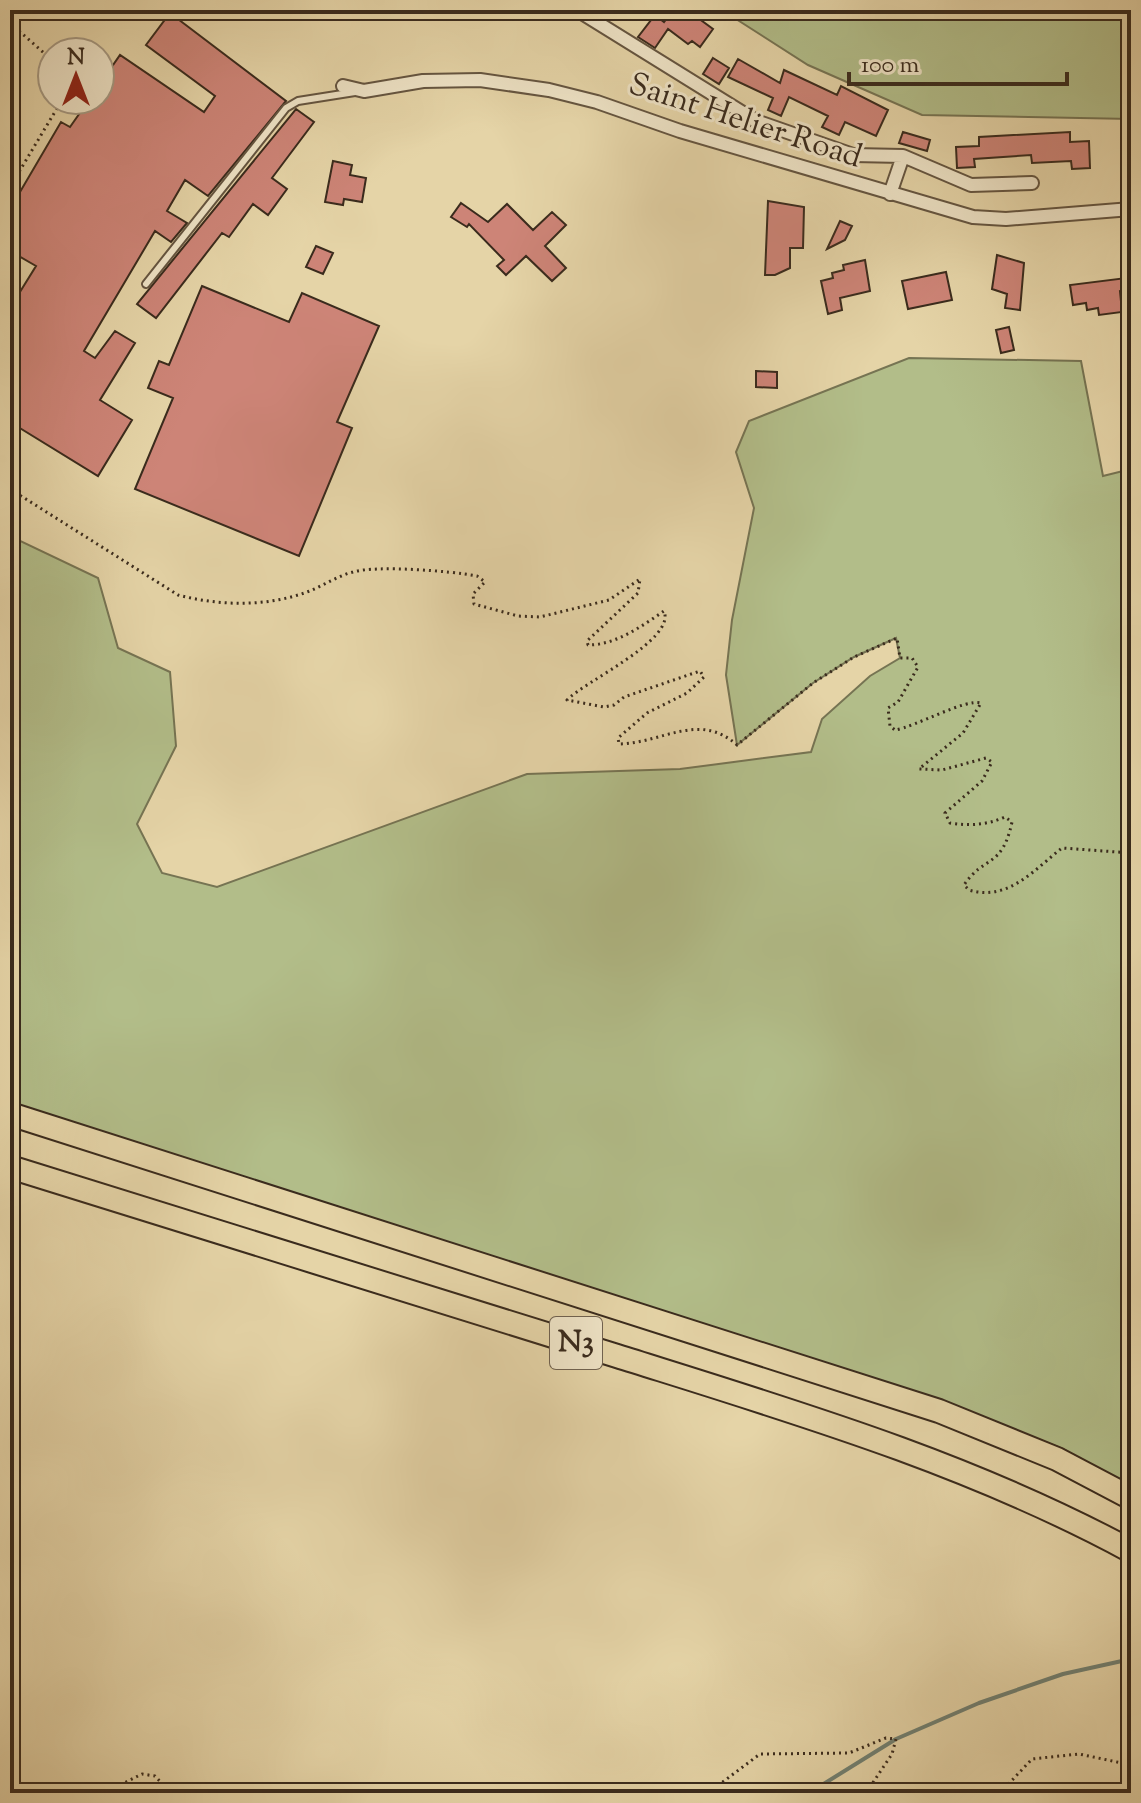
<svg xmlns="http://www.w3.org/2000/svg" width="1141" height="1803" viewBox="0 0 1141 1803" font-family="'Sorts Mill Goudy',serif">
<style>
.green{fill:#b2bd89;stroke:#767453;stroke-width:2}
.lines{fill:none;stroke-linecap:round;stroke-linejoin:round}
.stream{stroke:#718072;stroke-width:4}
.building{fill:#cd8477;stroke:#3a2b1d;stroke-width:2}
.service-casing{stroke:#655540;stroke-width:10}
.minor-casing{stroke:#655540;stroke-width:16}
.motorway-casing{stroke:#3a2b1d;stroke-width:26}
.path{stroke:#3a2b1d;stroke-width:3;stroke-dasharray:2 4;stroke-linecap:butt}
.service{stroke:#eee3c6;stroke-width:6}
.minor{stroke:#eee3c6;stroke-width:12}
.motorway{stroke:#e5d4a7;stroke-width:22}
.labels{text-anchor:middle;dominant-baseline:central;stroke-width:6;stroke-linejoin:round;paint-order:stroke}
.shield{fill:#eee3c6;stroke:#706250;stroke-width:2}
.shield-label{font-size:30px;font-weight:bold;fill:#3a2b1d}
.street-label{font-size:32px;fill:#3a2b1d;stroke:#eee3c6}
</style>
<rect width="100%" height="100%" fill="#e5d4a7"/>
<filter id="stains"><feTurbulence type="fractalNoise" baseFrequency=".0025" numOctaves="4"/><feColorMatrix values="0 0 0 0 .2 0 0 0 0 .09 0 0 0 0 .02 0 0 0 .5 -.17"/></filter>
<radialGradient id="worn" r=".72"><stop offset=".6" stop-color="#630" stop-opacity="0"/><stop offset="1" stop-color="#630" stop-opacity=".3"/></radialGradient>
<path class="green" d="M 722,10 L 1131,10 L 1131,119 L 922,115 L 808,65 Z
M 909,358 L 1081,361 L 1103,476 L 1131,469 L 1131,1488 L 1063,1449 L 945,1402 L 10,1108 L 10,536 L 98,578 L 118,648 L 170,672 L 176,746 L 137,824 L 162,873 L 217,887 L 527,774 L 680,769 L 811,752 L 822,719 L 870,676 L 900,658 L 896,638 L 854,657 L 813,683 L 737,745 L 726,675 L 732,620 L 754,508 L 736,452 L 749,421 Z"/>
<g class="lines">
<path class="stream" d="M 809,1793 L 896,1739 L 979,1703 L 1063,1674 L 1131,1659"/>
</g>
<path class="building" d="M 673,10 L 687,10 L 713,29 L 700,47 L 692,41 L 688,44 L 668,29 L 655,48 L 638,37 L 655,15 L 664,22 Z
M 170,13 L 286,101 L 208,196 L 185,180 L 167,211 L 187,223 L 171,242 L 155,231 L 84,351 L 95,358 L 115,331 L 135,343 L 100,400 L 132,420 L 98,476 L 10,422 L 10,308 L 36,266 L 10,251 L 10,209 L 61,122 L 70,127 L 89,100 L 100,100 L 100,84 L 120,55 L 204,112 L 215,96 L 146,45 Z
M 713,58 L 729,68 L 719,84 L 703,74 Z
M 738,59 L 780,83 L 784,70 L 837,95 L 841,86 L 888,110 L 876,136 L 845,122 L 839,135 L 822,127 L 828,116 L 789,97 L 781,116 L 768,110 L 773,98 L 728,77 Z
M 296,109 L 314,122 L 272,178 L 287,189 L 268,215 L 253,204 L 229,237 L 222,233 L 156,318 L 137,304 Z
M 903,132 L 930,140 L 927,151 L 899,143 Z
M 1070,132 L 1070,142 L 1089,141 L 1090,168 L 1072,169 L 1071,161 L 1032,163 L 1031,155 L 974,159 L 975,167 L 957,168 L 956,147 L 979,146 L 979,137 Z
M 333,161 L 352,165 L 350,175 L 366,178 L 362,202 L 344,199 L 343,205 L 325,202 Z
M 768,201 L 804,207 L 803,248 L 790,248 L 790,268 L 775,275 L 765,275 Z
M 461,203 L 488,222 L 507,204 L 533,230 L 552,212 L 566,225 L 545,246 L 566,268 L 552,281 L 526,256 L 506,275 L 497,266 L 504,260 L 469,224 L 467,227 L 451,217 Z
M 840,221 L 852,226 L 845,240 L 827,249 Z
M 316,246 L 333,253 L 323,274 L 306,267 Z
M 997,255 L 1024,263 L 1020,310 L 1005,308 L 1007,294 L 992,289 Z
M 865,260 L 870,291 L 840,298 L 842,310 L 828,314 L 821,281 L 833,278 L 832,273 L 844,270 L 843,265 Z
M 946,272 L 952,300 L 908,309 L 902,281 Z
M 1126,278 L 1128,290 L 1120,291 L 1122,312 L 1099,315 L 1098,308 L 1087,310 L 1086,303 L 1073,305 L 1070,285 Z
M 202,286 L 289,322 L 302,293 L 379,326 L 337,422 L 352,428 L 299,556 L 135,489 L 173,398 L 148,388 L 159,361 L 169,365 Z
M 1009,327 L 1014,350 L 1001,353 L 996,330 Z
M 756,371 L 777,372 L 777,388 L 756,387 Z"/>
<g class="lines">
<defs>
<path id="service" d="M 146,284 L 286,108 L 298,101 L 355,92"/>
<path id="minor" d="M 577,10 L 756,121 L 853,155 L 903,156 L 890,194
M 343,86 L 364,91 L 423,81 L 480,80 L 549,90 L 597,102 L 680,131 L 973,217 L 1006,219 L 1131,209
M 903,156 L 971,185 L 1032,183"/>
<path id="motorway" d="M 10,1114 L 939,1411 L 1057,1459 L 1131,1498
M 10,1167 C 212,1230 415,1293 617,1356 C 792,1411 969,1463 1131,1551"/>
</defs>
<use href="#service" class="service-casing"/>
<use href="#minor" class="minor-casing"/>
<use href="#motorway" class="motorway-casing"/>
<path class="path" d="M 10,23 L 52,60
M 10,187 L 62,100
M 10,489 L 178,595 C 220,606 266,607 307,592 C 323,586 337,576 353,572 C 377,565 451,571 477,576 L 485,582 L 473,594 L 474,604 L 518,616 L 540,617 L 609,600 L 640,579 L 638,593 L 587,641 L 588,645 C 616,645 642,626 664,611 C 676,640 585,681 567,700 L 604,707 L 614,705 L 624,697 L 700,671 L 704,677 L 687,693 L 647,713 L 618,738 L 619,744 C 663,743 699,711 737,745 L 813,683 L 854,657 L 897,638 L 900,658 L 912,658 L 918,667 L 898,702 L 888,708 L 890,726 L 895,730 C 915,727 966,698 981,703 L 963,733 L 919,769 L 942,770 L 986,758 L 992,762 L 982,781 L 945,813 L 950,823 C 970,826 987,825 1005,817 L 1012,822 C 1002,869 984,855 964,885 L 969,890 C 1008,902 1035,869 1062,848 L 1131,853
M 104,1793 L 142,1774 L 155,1776 L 171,1793
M 708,1793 L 760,1754 L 849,1753 L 886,1738 L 896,1739 L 892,1754 L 866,1793
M 1000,1793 L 1032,1759 L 1079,1754 L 1131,1765"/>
<use href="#service" class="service"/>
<use href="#minor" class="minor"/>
<use href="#motorway" class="motorway"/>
</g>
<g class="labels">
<rect class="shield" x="550" y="1317" width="52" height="52" rx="6"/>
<g class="shield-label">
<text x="576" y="1343">N3</text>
</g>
<g class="street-label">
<text transform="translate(745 122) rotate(18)">Saint Helier Road</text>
</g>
</g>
<rect width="1141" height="1803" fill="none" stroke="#e5d4a7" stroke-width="40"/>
<rect x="12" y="12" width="1117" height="1779" fill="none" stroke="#3a2b1d" stroke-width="4"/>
<rect x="20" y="20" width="1101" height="1763" fill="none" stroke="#3a2b1d" stroke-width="2"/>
<g transform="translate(76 76)"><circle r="38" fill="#eee3c6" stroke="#a69982" stroke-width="2"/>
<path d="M0-6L14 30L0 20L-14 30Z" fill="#8f2418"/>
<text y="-12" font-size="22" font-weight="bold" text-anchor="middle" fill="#3a2b1d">N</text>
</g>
<path d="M849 72v12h218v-12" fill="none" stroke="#3a2b1d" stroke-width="4"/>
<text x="861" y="72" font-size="24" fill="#3a2b1d" stroke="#eee3c6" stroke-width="6" paint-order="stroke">100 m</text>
<rect width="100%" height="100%" filter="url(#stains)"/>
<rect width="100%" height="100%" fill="url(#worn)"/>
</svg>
